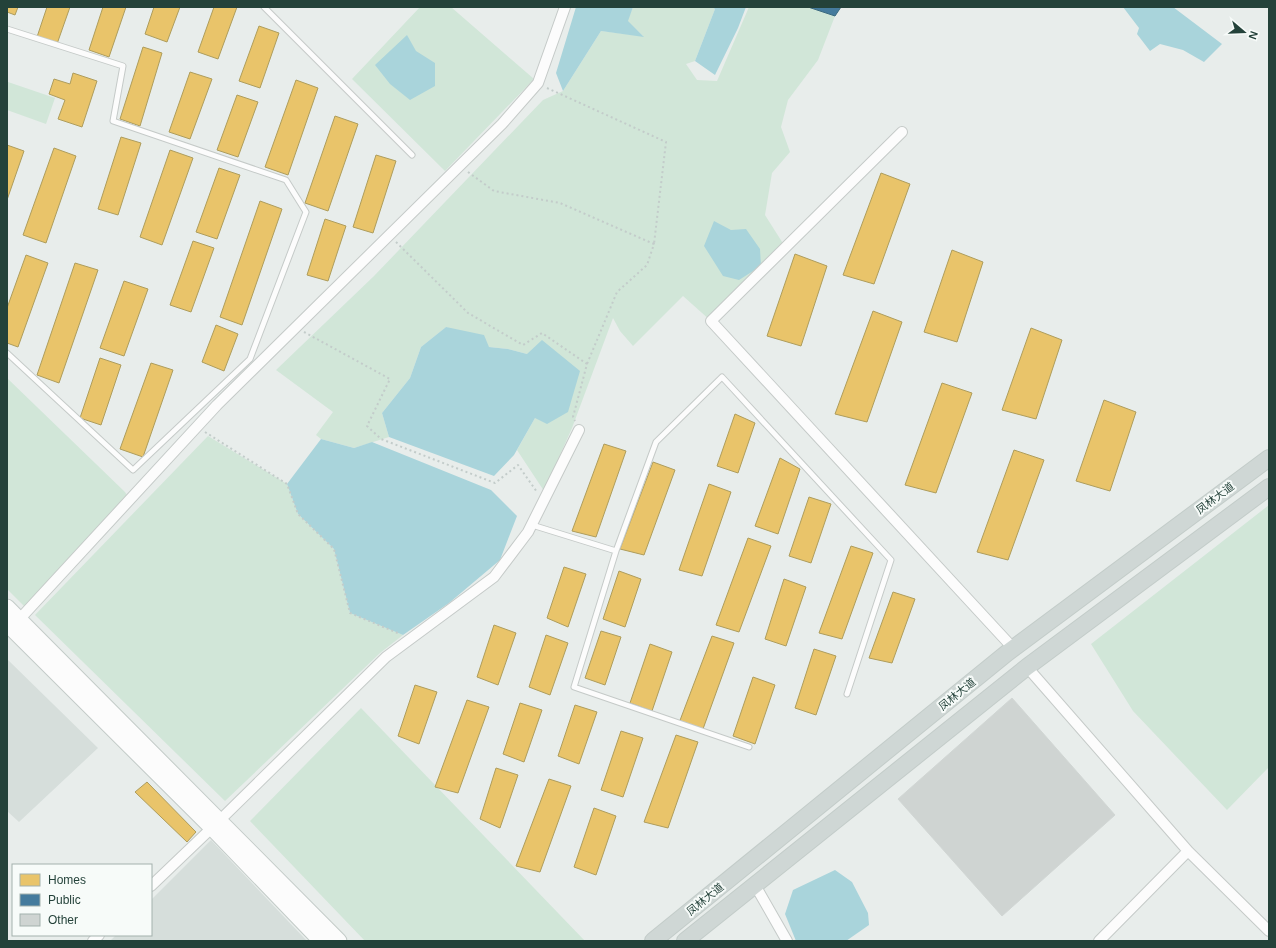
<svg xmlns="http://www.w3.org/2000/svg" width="1276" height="948" viewBox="0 0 1276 948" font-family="Arial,'Noto Sans SC',sans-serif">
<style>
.built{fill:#d6dedb}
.green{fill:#d1e6d8}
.water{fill:#a9d4db}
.homes{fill:#e9c46a;stroke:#ae9d5c}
.public{fill:#457b9d;stroke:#3b6a7f}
.building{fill:#cfd4d2;stroke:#d1d6d4}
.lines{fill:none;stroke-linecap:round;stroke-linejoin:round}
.lane-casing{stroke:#c5cac8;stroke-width:7}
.street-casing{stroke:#c5cac8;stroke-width:12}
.secondary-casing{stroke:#c3cbc8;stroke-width:17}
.primary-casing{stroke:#c3ccc9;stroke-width:18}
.path{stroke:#c3ccca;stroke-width:2;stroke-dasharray:2 3;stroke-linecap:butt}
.lane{stroke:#fcfcfc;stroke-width:5}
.street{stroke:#fcfcfc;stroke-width:10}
.secondary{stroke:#fcfcfc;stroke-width:15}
.primary{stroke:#cfd7d5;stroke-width:16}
.labels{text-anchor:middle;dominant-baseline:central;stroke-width:4;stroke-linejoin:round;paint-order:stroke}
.street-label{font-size:11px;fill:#24423a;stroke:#f7fbf9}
</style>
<rect width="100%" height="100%" fill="#e8edeb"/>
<path class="built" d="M 7,659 L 98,748 L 19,822 L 7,811 Z
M 211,840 L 307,941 L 110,941 L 116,935 L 151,935 L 151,900 Z"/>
<path class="green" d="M 420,7 L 451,7 L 534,79 L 445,171 L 352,79 Z
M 633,7 L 712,7 L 715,9 L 695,61 L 686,64 L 697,80 L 717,81 L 749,7 L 808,7 L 835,16 L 818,60 L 788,100 L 781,127 L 790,152 L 772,173 L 765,215 L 784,245 L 711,321 L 683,296 L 633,346 L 620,331 L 613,318 L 572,428 L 544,491 L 517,450 L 535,418 L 527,354 L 508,349 L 489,347 L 446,327 L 421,347 L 410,378 L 382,413 L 389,437 L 354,448 L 321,439 L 316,435 L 333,412 L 276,370 L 374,276 L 543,100 L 563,91 L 601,31 L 643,36 L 627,21 Z
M 8,82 L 55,98 L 46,124 L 7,110 L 7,86 Z
M 7,378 L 125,492 L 130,500 L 28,610 L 7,589 Z
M 208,436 L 287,484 L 298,514 L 334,549 L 350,613 L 403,635 L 380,653 L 225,801 L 35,615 Z
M 1269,505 L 1269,767 L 1227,810 L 1133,711 L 1091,644 Z
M 361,708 L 585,941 L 365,941 L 250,821 Z"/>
<path class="water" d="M 576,7 L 633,7 L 628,21 L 644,37 L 601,31 L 563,91 L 556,73 Z
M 712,7 L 746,7 L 738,28 L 715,75 L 695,61 L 715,9 Z
M 1123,7 L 1173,7 L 1222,44 L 1204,62 L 1183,50 L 1160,44 L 1150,51 L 1137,34 L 1139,28 Z
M 407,35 L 416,51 L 435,63 L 435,86 L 410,100 L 390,84 L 375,65 Z
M 714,221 L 731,230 L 746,229 L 760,249 L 761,266 L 739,280 L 723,276 L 704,246 Z
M 446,327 L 484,335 L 489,347 L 508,349 L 527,354 L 542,340 L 580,371 L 568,412 L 547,424 L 535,418 L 514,455 L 494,476 L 389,437 L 382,413 L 410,378 L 421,347 Z
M 321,439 L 354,448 L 372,442 L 491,490 L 517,516 L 500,560 L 449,603 L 403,635 L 350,613 L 334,549 L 298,514 L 287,484 Z
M 835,870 L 852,882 L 868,913 L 869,925 L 846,941 L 796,941 L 785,914 L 793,890 Z"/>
<path class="homes" d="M 7,7 L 18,7 L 15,15 L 7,12 Z
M 47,7 L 70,7 L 57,44 L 37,37 Z
M 103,7 L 126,7 L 109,57 L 89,50 Z
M 154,7 L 180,7 L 167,42 L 145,34 Z
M 214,7 L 237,7 L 218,59 L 198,52 Z
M 259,26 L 279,33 L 260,88 L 239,81 Z
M 143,47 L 162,53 L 140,126 L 120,119 Z
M 190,72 L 212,79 L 190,139 L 169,132 Z
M 73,73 L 97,81 L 82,127 L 58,119 L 65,100 L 49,94 L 54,79 L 70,84 Z
M 296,80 L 318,88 L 288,175 L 265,167 Z
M 237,95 L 258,102 L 238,157 L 217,150 Z
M 335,116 L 358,124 L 328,211 L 305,203 Z
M 121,137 L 141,143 L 118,215 L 98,209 Z
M 7,145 L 24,151 L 7,200 Z
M 54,148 L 76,156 L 46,243 L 23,235 Z
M 170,150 L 193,158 L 162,245 L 140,237 Z
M 376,155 L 396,161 L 373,233 L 353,227 Z
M 219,168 L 240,175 L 217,239 L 196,232 Z
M 881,173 L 910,184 L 874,284 L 843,275 Z
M 260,201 L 282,209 L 242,325 L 220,317 Z
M 325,219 L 346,226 L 328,281 L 307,275 Z
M 193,241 L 214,248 L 191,312 L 170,305 Z
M 952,250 L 983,262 L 957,342 L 924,332 Z
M 795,254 L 827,266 L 801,346 L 767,336 Z
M 26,255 L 48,263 L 18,347 L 7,343 L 7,308 Z
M 75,263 L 98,270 L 59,383 L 37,375 Z
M 124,281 L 148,289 L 124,356 L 100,348 Z
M 873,311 L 902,322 L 867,422 L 835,414 Z
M 216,325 L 238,334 L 224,371 L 202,362 Z
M 1031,328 L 1062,340 L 1036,419 L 1002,410 Z
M 100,358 L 121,365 L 101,425 L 80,418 Z
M 151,363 L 173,370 L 143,457 L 120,449 Z
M 942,383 L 972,393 L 936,493 L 905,485 Z
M 1104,400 L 1136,412 L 1110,491 L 1076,481 Z
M 735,414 L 755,423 L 738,473 L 717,466 Z
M 604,444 L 626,451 L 596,537 L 572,531 Z
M 1014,450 L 1044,460 L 1008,560 L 977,552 Z
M 780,458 L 800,469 L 778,534 L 755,526 Z
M 653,462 L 675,470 L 644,555 L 620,549 Z
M 709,484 L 731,492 L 702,576 L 679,570 Z
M 809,497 L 831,504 L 811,563 L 789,556 Z
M 748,538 L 771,546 L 739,632 L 716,625 Z
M 851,546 L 873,553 L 842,639 L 819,633 Z
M 564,567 L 586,574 L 568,627 L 547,618 Z
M 619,571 L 641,579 L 625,627 L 603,619 Z
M 784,579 L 806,587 L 786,646 L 765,639 Z
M 893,592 L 915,599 L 892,663 L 869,658 Z
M 494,625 L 516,633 L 498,685 L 477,677 Z
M 601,631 L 621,637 L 605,685 L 585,678 Z
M 546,635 L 568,643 L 550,695 L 529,687 Z
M 712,636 L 734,643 L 703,729 L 679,723 Z
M 650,644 L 672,652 L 652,711 L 630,703 Z
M 814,649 L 836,656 L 816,715 L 795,708 Z
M 753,677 L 775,685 L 755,744 L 733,736 Z
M 415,685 L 437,692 L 419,744 L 398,736 Z
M 467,700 L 489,707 L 458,793 L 435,787 Z
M 520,703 L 542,710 L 524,762 L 503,754 Z
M 575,705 L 597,712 L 579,764 L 558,756 Z
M 621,731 L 643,738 L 623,797 L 601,790 Z
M 676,735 L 698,742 L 668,828 L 644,822 Z
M 496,768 L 518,775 L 500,828 L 480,819 Z
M 549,779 L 571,786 L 540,872 L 516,866 Z
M 147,782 L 196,832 L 187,842 L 135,792 Z
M 594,808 L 616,816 L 596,875 L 574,867 Z"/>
<path class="public" d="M 808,7 L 841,7 L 835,16 Z"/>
<path class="building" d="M 1012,698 L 1115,815 L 1002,916 L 898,799 Z"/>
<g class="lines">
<defs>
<path id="lane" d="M 264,7 L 412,155
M 7,29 L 123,66 L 113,121 L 286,180 L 306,212 L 250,359 L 133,470 L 7,353
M 532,525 L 616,551 L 656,442 L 722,377 L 891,560 L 847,694
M 616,551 L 574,687 L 749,747"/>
<path id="street" d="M 902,132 L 711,321 L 1013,648
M 16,623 L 217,405 L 502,124 L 538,83 L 565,7
M 1027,667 L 1188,851
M 755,885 L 787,941
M 151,886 L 219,821 L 386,657 L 494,577 L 528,532 L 579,430
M 93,941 L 99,935
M 1099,941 L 1188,851 L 1269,931"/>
<path id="secondary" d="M 7,607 L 339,941
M 7,624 L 212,828 L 321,941"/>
<path id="primary" d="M 653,941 L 1007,653 L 1269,458
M 685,941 L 1027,667 L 1269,487"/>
</defs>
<use href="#lane" class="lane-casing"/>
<use href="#street" class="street-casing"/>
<use href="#secondary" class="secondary-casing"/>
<use href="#primary" class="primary-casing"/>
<path class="path" d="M 547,88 L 666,142 L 654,244
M 468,172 L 494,191 L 560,203 L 654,244 L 647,265 L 617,292 L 587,364
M 396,242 L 468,313 L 523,345 L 542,333 L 587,364 L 573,417 L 575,421
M 304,332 L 390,379 L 367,426 L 381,439 L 495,483 L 518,465 L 537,492
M 205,432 L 287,484 L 298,514 L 334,549 L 350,613 L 400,634"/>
<use href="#lane" class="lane"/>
<use href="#street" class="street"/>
<use href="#secondary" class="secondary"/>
<use href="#primary" class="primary"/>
</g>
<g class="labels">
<g class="street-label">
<text transform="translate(1215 498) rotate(-37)">凤林大道</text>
<text transform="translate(957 694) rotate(-39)">凤林大道</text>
<text transform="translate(705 899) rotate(-39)">凤林大道</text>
</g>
</g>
<rect width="1276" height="948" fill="none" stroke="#24423a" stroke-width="16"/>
<rect x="12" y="864" width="140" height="72" fill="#f7fbf9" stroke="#a3b1ad"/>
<rect x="20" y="874" width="20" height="12" fill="#e9c46a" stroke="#a3b1ad"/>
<text x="48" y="884" font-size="12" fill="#24423a">Homes</text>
<rect x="20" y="894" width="20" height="12" fill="#457b9d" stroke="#a3b1ad"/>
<text x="48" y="904" font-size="12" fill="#24423a">Public</text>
<rect x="20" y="914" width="20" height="12" fill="#cfd4d2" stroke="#a3b1ad"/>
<text x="48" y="924" font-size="12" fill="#24423a">Other</text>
<g transform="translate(1244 32) rotate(109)" stroke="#f7fbf9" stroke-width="3" paint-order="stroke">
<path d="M0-3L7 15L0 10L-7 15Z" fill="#24423a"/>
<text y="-6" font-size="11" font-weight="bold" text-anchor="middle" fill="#24423a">N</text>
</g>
</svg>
